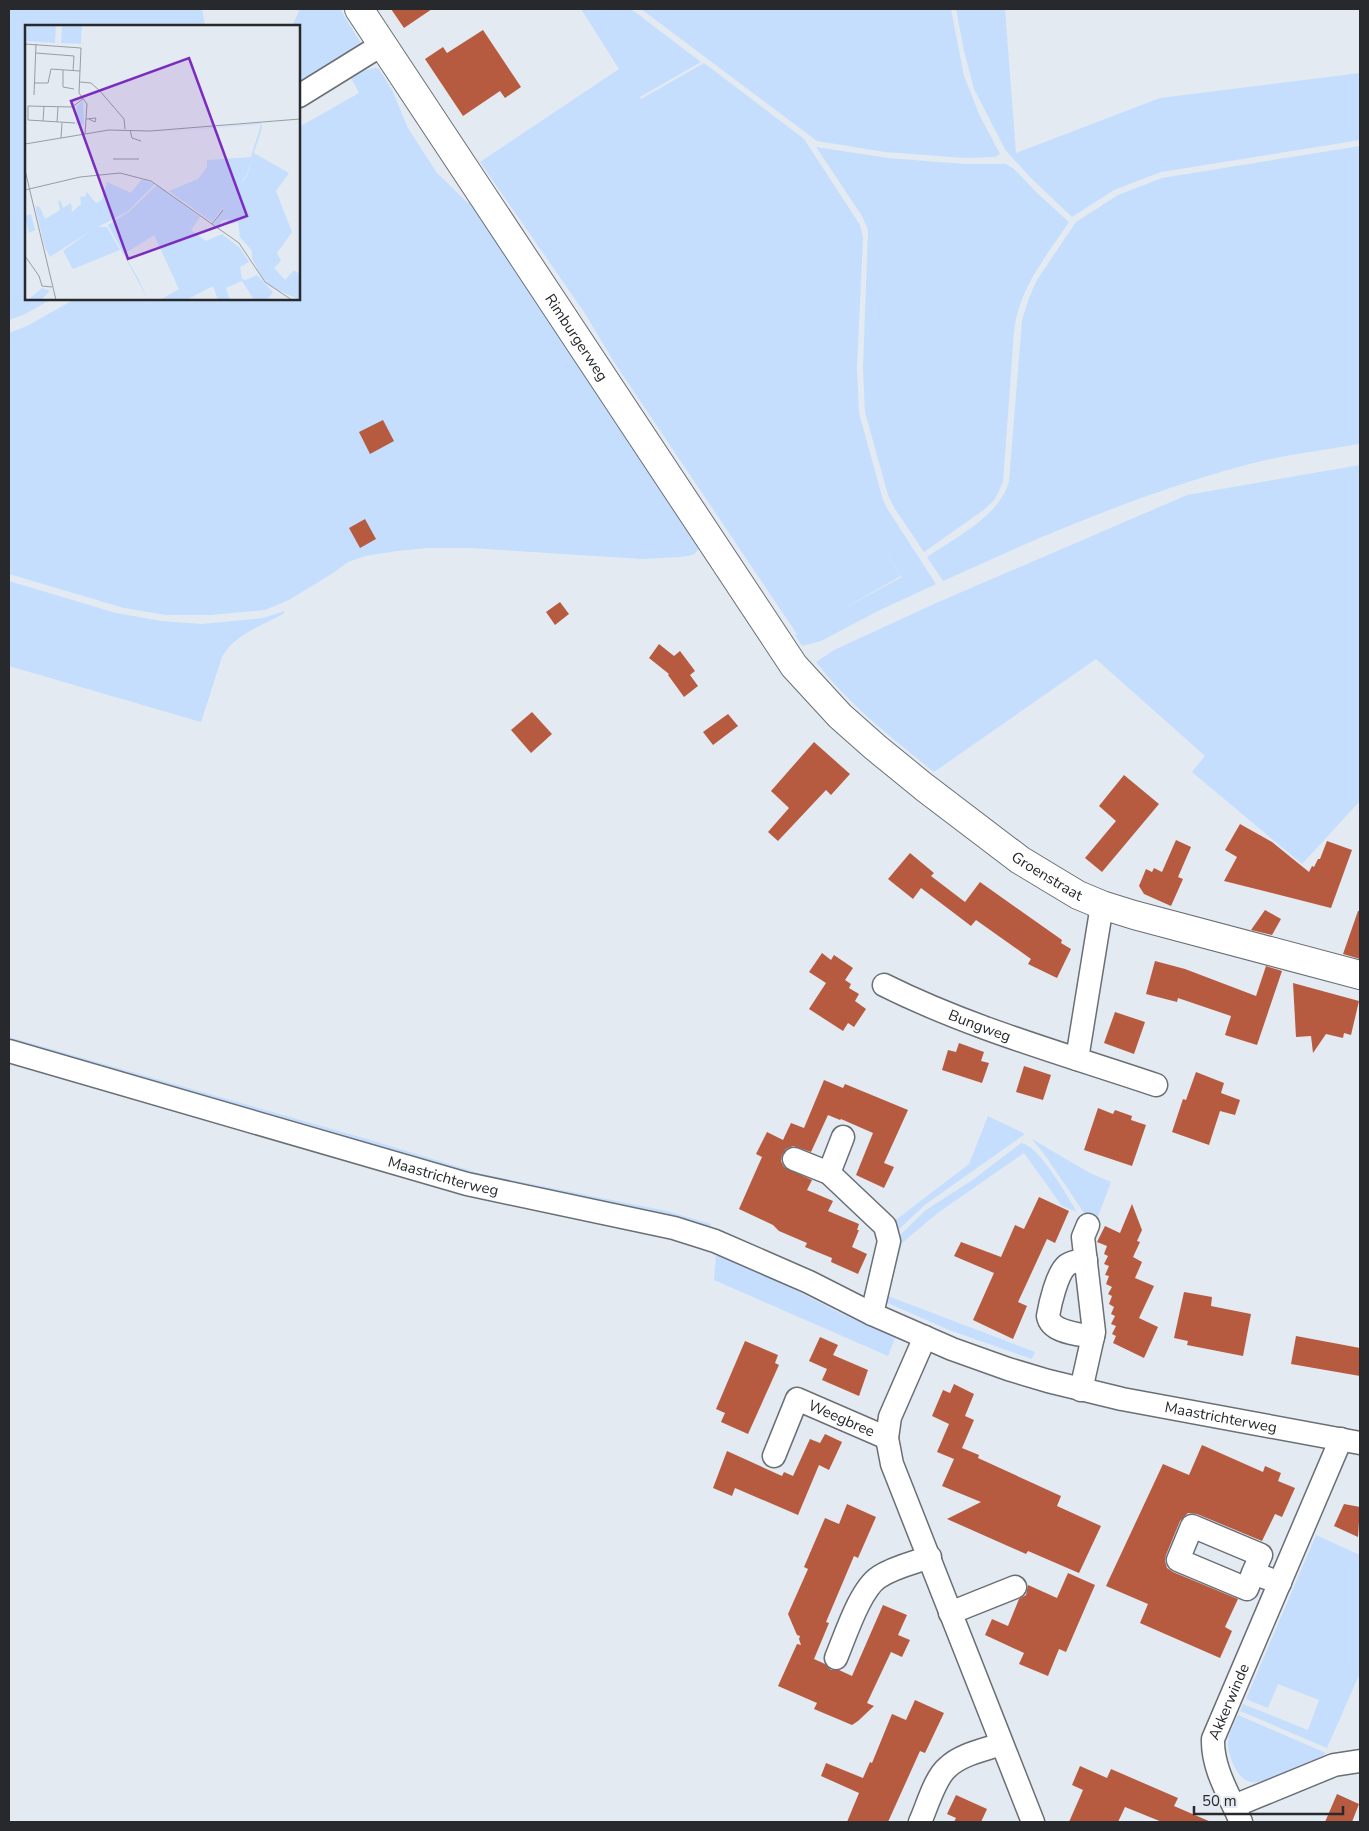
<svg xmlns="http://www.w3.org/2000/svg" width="1369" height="1831" viewBox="0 0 1369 1831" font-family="'Nunito Sans',sans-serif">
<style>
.green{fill:#c5defd;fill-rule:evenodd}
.building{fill:#b75b40}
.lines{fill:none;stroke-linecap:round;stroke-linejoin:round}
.minor-casing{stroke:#6a6f75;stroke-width:25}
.tertiary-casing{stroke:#6a6f75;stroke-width:30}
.minor{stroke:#fff;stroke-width:22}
.tertiary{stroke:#fff;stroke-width:28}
.labels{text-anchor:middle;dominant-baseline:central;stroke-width:4;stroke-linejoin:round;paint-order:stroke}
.street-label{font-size:15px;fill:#27292c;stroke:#e4eaf1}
.inset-road{fill:none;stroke:#989da2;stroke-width:1}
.view{fill:#7b2cbf;fill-opacity:0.15;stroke:#7b2cbf;stroke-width:2.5}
.inset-edge{fill:none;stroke:#27292c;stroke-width:2.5}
</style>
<rect width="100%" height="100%" fill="#e4eaf1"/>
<path class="green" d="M 9,9 L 202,9 L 205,26 L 26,26 L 26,299 L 52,299 L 23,315 L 9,320 Z
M 300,9 L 340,9 L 362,45 L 299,85 L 299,26 L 292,26 Z
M 581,9 L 631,9 L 701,62 L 640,97 L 641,99 L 704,63 L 804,139 L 860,225 L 863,238 L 857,368 L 859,413 L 883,500 L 888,510 L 936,584 L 876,612 L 821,641 L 802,646 L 795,635 L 797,634 L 614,362 L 584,312 L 480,162 L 619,69 ZM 868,526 L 902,577 L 837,612 L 901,576 Z
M 641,9 L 951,9 L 964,76 L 979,114 L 1000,154 L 995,157 L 965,158 L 885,152 L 817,141 Z
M 956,9 L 1005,9 L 1016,153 L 1160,98 L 1360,73 L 1360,140 L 1161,172 L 1114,190 L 1072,217 L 1032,179 L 1006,151 L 974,89 L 964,51 Z
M 375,68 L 379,69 L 392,90 L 408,128 L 437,173 L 468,203 L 473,200 L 615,412 L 611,415 L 699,549 L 693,555 L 681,557 L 642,559 L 470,548 L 427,548 L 397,551 L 365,556 L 348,562 L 333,573 L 289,600 L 265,610 L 210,615 L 166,615 L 124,608 L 9,574 L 9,333 L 27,326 L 75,299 L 299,299 L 299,127 L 359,93 L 349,74 Z
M 1360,146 L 1360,444 C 1330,449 1300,453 1270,459 C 1157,486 1048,533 943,581 L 927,557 C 955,538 1001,515 1009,481 L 1022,320 L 1029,298 L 1037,280 L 1076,222 L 1118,195 L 1162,178 Z
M 816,147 L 888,158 L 965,164 L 1006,164 L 1014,169 L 1038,194 L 1069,222 C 1046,256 1018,290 1014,332 L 1003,482 L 995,499 L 985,509 L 924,552 L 895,509 L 888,495 L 865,412 L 863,368 L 868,230 L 862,216 Z
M 1360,465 L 1360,801 L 1302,864 L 1192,772 L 1205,756 L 1096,659 L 934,772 C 892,738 849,705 816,662 L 834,650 L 934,604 L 1187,495 Z
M 9,581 L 116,613 L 161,621 L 202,624 L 263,618 L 285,611 L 283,614 C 262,626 234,634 222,657 L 201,722 L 9,666 Z
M 9,1037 L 367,1139 L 482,1174 L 667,1211 L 711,1224 L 709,1230 L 464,1173 L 9,1044 Z
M 988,1116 L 1025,1134 L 926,1204 L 896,1232 L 893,1222 L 969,1164 Z
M 1032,1139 L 1090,1173 L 1111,1182 L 1096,1222 L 1084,1213 L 1047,1158 Z
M 1021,1143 C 1039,1145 1067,1196 1077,1212 L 1062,1206 L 1024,1153 L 939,1212 L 902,1243 L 888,1296 L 1035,1352 L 1032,1359 L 949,1330 L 881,1300 L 896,1239 L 926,1210 L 974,1179 Z
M 716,1256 L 722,1256 L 756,1270 L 838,1312 L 895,1338 L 888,1356 L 714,1280 Z
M 1316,1535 L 1360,1555 L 1360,1673 L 1327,1748 L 1240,1711 L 1243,1704 L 1308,1730 L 1319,1700 L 1278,1684 L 1268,1708 L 1246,1699 Z
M 1238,1715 L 1326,1753 L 1320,1759 L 1262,1781 C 1245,1786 1238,1775 1232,1761 C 1230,1755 1227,1748 1228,1742 C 1229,1733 1234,1723 1238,1715 Z"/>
<path class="building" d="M 391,9 L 432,9 L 404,28 Z
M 483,30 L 521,87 L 505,98 L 500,91 L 463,116 L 425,59 L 443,47 L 447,53 Z
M 383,420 L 394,441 L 370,454 L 359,432 Z
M 365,519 L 376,539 L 360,548 L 349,528 Z
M 560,602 L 569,614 L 555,625 L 546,612 Z
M 659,644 L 674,656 L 680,651 L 695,671 L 690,675 L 698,686 L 684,697 L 668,675 L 669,674 L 649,658 Z
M 532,712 L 552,734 L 531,753 L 511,730 Z
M 728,714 L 738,726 L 713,745 L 703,732 Z
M 814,742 L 850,774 L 831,795 L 826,790 L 778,841 L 768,832 L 789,808 L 771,791 Z
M 1124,775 L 1159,804 L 1102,872 L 1085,858 L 1116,821 L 1099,806 Z
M 1240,824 L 1272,842 L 1309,872 L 1312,866 L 1314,867 L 1318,859 L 1320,859 L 1327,841 L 1352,850 L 1331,908 L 1224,881 L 1237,857 L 1225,850 Z
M 1176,840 L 1191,847 L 1178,877 L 1183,879 L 1171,906 L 1144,894 L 1139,886 L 1146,869 L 1152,872 L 1154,868 L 1162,872 Z
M 910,853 L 934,873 L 931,876 L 965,902 L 980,882 L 1062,940 L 1061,943 L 1071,949 L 1057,978 L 1028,964 L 1031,959 L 976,920 L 971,926 L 921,888 L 913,899 L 888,879 Z
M 1265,910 L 1281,919 L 1272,935 L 1251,930 Z
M 1358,911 L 1360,911 L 1360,959 L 1343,954 Z
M 822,953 L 831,960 L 834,955 L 853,968 L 845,980 L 851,984 L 849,988 L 859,994 L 855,1001 L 866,1009 L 854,1027 L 848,1023 L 843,1031 L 809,1009 L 826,983 L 809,972 Z
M 1155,961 L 1185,969 L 1256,996 L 1266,966 L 1282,971 L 1257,1045 L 1225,1035 L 1231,1016 L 1178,998 L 1177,1002 L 1146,994 Z
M 1293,983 L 1359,1001 L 1351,1035 L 1344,1033 L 1343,1038 L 1326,1034 L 1313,1053 L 1311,1036 L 1296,1037 Z
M 1115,1012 L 1145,1022 L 1134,1054 L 1104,1043 Z
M 959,1043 L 984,1052 L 981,1061 L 989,1063 L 982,1083 L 942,1070 L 948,1050 L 956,1052 Z
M 1024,1066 L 1051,1075 L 1043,1100 L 1016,1092 Z
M 1196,1072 L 1224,1083 L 1221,1093 L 1240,1100 L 1235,1115 L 1220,1111 L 1209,1145 L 1172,1132 L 1183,1099 L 1186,1100 Z
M 824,1080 L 843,1088 L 845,1084 L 908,1110 L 884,1163 L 894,1167 L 884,1188 L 856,1175 L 873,1133 L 841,1119 L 840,1120 L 828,1115 L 811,1152 L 793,1146 L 786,1149 L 782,1155 L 781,1161 L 784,1167 L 812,1180 L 807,1190 L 833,1201 L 828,1211 L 859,1224 L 857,1230 L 859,1230 L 852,1247 L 867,1254 L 858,1274 L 831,1262 L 832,1258 L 805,1247 L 807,1243 L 779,1231 L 773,1225 L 739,1209 L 762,1157 L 756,1154 L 767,1132 L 783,1140 L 791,1123 L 804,1128 Z
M 1098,1108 L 1113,1114 L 1115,1110 L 1132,1116 L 1131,1120 L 1146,1125 L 1132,1166 L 1084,1150 Z
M 1039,1197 L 1069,1211 L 1055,1243 L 1047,1239 L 1025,1287 L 1018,1302 L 1027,1306 L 1013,1339 L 973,1320 L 994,1273 L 954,1256 L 961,1242 L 1001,1257 L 1015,1225 L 1024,1229 Z
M 1132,1204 L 1142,1230 L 1137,1241 L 1140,1242 L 1133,1257 L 1142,1262 L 1135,1278 L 1154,1286 L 1139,1318 L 1158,1327 L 1144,1358 L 1113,1343 L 1116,1336 L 1112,1334 L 1116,1326 L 1111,1324 L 1115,1316 L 1111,1314 L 1114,1307 L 1109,1304 L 1112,1296 L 1108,1294 L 1112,1287 L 1106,1284 L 1109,1276 L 1105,1275 L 1109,1266 L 1104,1264 L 1108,1256 L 1104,1254 L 1107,1246 L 1097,1242 L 1105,1226 L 1120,1233 Z
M 1184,1292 L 1212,1297 L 1211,1306 L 1251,1314 L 1243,1356 L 1187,1345 L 1188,1341 L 1174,1338 Z
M 1296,1336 L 1360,1348 L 1360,1376 L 1291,1364 Z
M 820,1337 L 838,1345 L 833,1355 L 868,1370 L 859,1396 L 822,1380 L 827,1369 L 809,1361 Z
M 745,1341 L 778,1355 L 775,1363 L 779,1365 L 748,1434 L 721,1422 L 725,1413 L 716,1409 Z
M 954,1384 L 974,1394 L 965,1416 L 974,1420 L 962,1448 L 979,1455 L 978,1458 L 1061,1496 L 1057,1506 L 1101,1526 L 1079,1573 L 1028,1551 L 1026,1554 L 947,1519 L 981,1502 L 942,1486 L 954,1459 L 937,1452 L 949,1424 L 932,1416 L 943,1390 L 950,1393 Z
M 825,1434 L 842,1442 L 829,1470 L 819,1465 L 798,1515 L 735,1488 L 732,1496 L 713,1488 L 727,1451 L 782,1476 L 784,1472 L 793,1476 L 810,1439 L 820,1443 Z
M 1202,1445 L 1263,1472 L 1265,1466 L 1281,1473 L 1278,1481 L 1295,1488 L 1282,1517 L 1275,1514 L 1262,1541 L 1197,1514 L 1188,1513 L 1180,1521 L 1166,1555 L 1165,1561 L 1167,1568 L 1173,1572 L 1238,1599 L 1225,1627 L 1232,1631 L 1220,1658 L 1140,1623 L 1148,1604 L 1106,1586 L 1163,1464 L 1189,1475 Z
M 847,1504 L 876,1517 L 858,1558 L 854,1556 L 826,1622 L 829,1623 L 814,1659 L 825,1664 L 831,1670 L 839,1670 L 852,1676 L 883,1605 L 907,1615 L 898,1635 L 910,1640 L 902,1657 L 891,1652 L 867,1703 L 874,1706 L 858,1721 L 852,1725 L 814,1709 L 817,1703 L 778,1686 L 797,1644 L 801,1645 L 799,1639 L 800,1636 L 797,1635 L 788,1614 L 808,1569 L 804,1567 L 825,1518 L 839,1524 Z
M 1344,1504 L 1360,1507 L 1358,1537 L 1334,1526 Z
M 1068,1573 L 1095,1585 L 1066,1652 L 1059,1649 L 1048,1676 L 1019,1664 L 1024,1653 L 985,1635 L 992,1619 L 1008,1626 L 1019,1599 L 1026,1595 L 1028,1585 L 1057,1598 Z
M 915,1700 L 944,1713 L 925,1753 L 920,1751 L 888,1822 L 847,1822 L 859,1793 L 821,1776 L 826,1763 L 863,1778 L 870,1762 L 872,1763 L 892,1714 L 906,1720 Z
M 1080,1766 L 1107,1778 L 1111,1769 L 1178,1798 L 1174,1806 L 1211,1822 L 1162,1822 L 1125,1807 L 1118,1822 L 1069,1822 L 1083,1790 L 1072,1785 Z
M 1337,1794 L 1359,1804 L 1352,1822 L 1325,1822 Z
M 956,1795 L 987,1809 L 981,1822 L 954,1822 L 956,1818 L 947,1814 Z"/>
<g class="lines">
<defs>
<g id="minor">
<path d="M 299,96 L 383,44"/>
<path id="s1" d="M 884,985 C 970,1028 1064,1054 1156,1085"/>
<path id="s2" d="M 9,1051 L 467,1184 L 674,1228 L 715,1241 L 809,1282 L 872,1314 L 952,1349 L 1008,1369 L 1048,1381 L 1122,1399 L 1360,1443"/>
<path d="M 1077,1059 L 1102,905"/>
<path d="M 794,1159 L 829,1173 L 885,1226 L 889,1241 L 872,1314"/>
<path d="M 829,1173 L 843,1137"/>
<path d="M 1086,1260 C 1080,1261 1072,1261 1067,1265 C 1057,1273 1050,1304 1048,1316 C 1051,1333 1079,1334 1093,1337"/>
<path d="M 925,1337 L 890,1417 L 887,1438 L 892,1464 L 1033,1822"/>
<path d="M 1081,1390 L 1094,1332 L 1083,1237 L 1088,1225"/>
<path id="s3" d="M 774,1456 L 797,1399 L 887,1438"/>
<path d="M 1253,1573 L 1261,1555 L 1192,1526 L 1178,1560 L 1247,1589 L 1253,1573 L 1280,1583"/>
<path d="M 950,1613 L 1015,1587"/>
<path d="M 836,1658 C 845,1637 860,1589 879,1577 C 894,1567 913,1563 930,1557"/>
<path d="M 1234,1806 L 1334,1765 L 1360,1761"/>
<path d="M 920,1822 C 927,1807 935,1777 948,1767 C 961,1754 985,1750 1001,1744"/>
<path id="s4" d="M 1241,1822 C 1230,1796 1212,1769 1213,1739 L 1341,1439"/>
</g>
<g id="tertiary">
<path id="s5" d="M 359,9 L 794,666 L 840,716 L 875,747 L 924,787 L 1020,860 L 1078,895 L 1102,905 L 1134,915 L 1360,975"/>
</g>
</defs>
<use href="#minor" class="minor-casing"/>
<use href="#tertiary" class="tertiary-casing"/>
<use href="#minor" class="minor"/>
<use href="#tertiary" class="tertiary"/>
</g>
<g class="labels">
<g class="street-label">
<text stroke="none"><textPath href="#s5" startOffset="394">Rimburgerweg</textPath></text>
<text stroke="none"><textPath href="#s5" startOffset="1118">Groenstraat</textPath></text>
<text stroke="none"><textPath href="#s1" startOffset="104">Bungweg</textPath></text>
<text stroke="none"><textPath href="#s2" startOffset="452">Maastrichterweg</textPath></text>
<text stroke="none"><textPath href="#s2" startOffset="1270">Maastrichterweg</textPath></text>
<text stroke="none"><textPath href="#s3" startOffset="110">Weegbree</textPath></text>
<text stroke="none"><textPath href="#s4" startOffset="129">Akkerwinde</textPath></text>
</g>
</g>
<g transform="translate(25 25)">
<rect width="275" height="275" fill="#e4eaf1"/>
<path d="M 2,0 L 31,0 L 30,18 L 1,16 ZM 37,0 L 57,0 L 56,19 L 36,18 ZM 58,76 L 59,100 L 51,99 L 52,81 ZM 236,98 L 237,100 L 237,103 L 222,149 L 187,197 L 144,166 L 173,154 L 182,142 L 182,135 L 226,132 L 236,99 L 122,108 ZM 229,128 L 264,148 L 251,166 L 267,207 L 252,228 L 256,236 L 249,243 L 260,255 L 269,245 L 275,249 L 275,275 L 246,262 L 236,251 L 227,233 L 227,226 L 215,212 L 213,197 L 206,199 L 202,194 L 196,196 L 194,203 L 189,199 L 204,171 L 222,151 ZM 117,154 L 130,159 L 103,186 L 73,202 L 82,202 L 95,225 L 48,244 L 38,226 L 65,206 L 25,232 L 20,223 L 10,181 L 15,182 L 20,194 L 35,185 L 33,177 L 35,175 L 38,183 L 46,178 L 47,187 L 56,179 L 55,172 L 61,171 L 61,166 L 71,178 L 77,175 L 82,157 L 106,168 ZM 132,160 L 175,192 L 166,205 L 181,216 L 197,209 L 215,223 L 224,237 L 215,242 L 217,253 L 220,255 L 232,250 L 248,267 L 242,275 L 229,275 L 217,256 L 201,263 L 205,275 L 193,275 L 188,261 L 161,275 L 135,275 L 154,264 L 129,210 L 99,229 L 113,253 L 123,275 L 83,200 L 105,186 ZM 6,189 L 10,205 L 4,208 L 0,191 ZM 17,263 L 25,266 L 16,275 L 0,275 L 0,271 L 3,275 Z" fill="#c5defd"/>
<path class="inset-road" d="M 0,19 L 56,23 L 54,68 L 62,79 L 60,109M 11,28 L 49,31 L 48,46M 38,45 L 38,62 L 49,64M 55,57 L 66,58 L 75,66 L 99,94 L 100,104M 9,58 L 23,58 L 26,44 L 55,46M 9,70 L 11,19M 61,94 L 71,93 L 70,97 L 64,94M 18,96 L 19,81M 32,97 L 33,82M 50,98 L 3,95 L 3,81 L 47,82 L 58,74M 105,105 L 107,113 L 116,116M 36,113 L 37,98M 0,119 L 84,105 L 125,106 L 275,94M 88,134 L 114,134M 0,145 L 31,275M 0,165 L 55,152 L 95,148 L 126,156 L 214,218 L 240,257 L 267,275M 187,199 L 198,185M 0,231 L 14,251 L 17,261 L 27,262"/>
<path class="view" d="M 164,33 L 222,191 L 103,234 L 46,76 Z"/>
<rect width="275" height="275" class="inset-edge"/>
</g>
<rect width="1369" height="1831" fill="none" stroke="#27292c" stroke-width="20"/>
<path d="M1194 1806v8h149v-8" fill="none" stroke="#27292c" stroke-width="2.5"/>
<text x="1202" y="1806" font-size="15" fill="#27292c" stroke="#e4eaf1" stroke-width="4" paint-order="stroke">50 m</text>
</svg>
